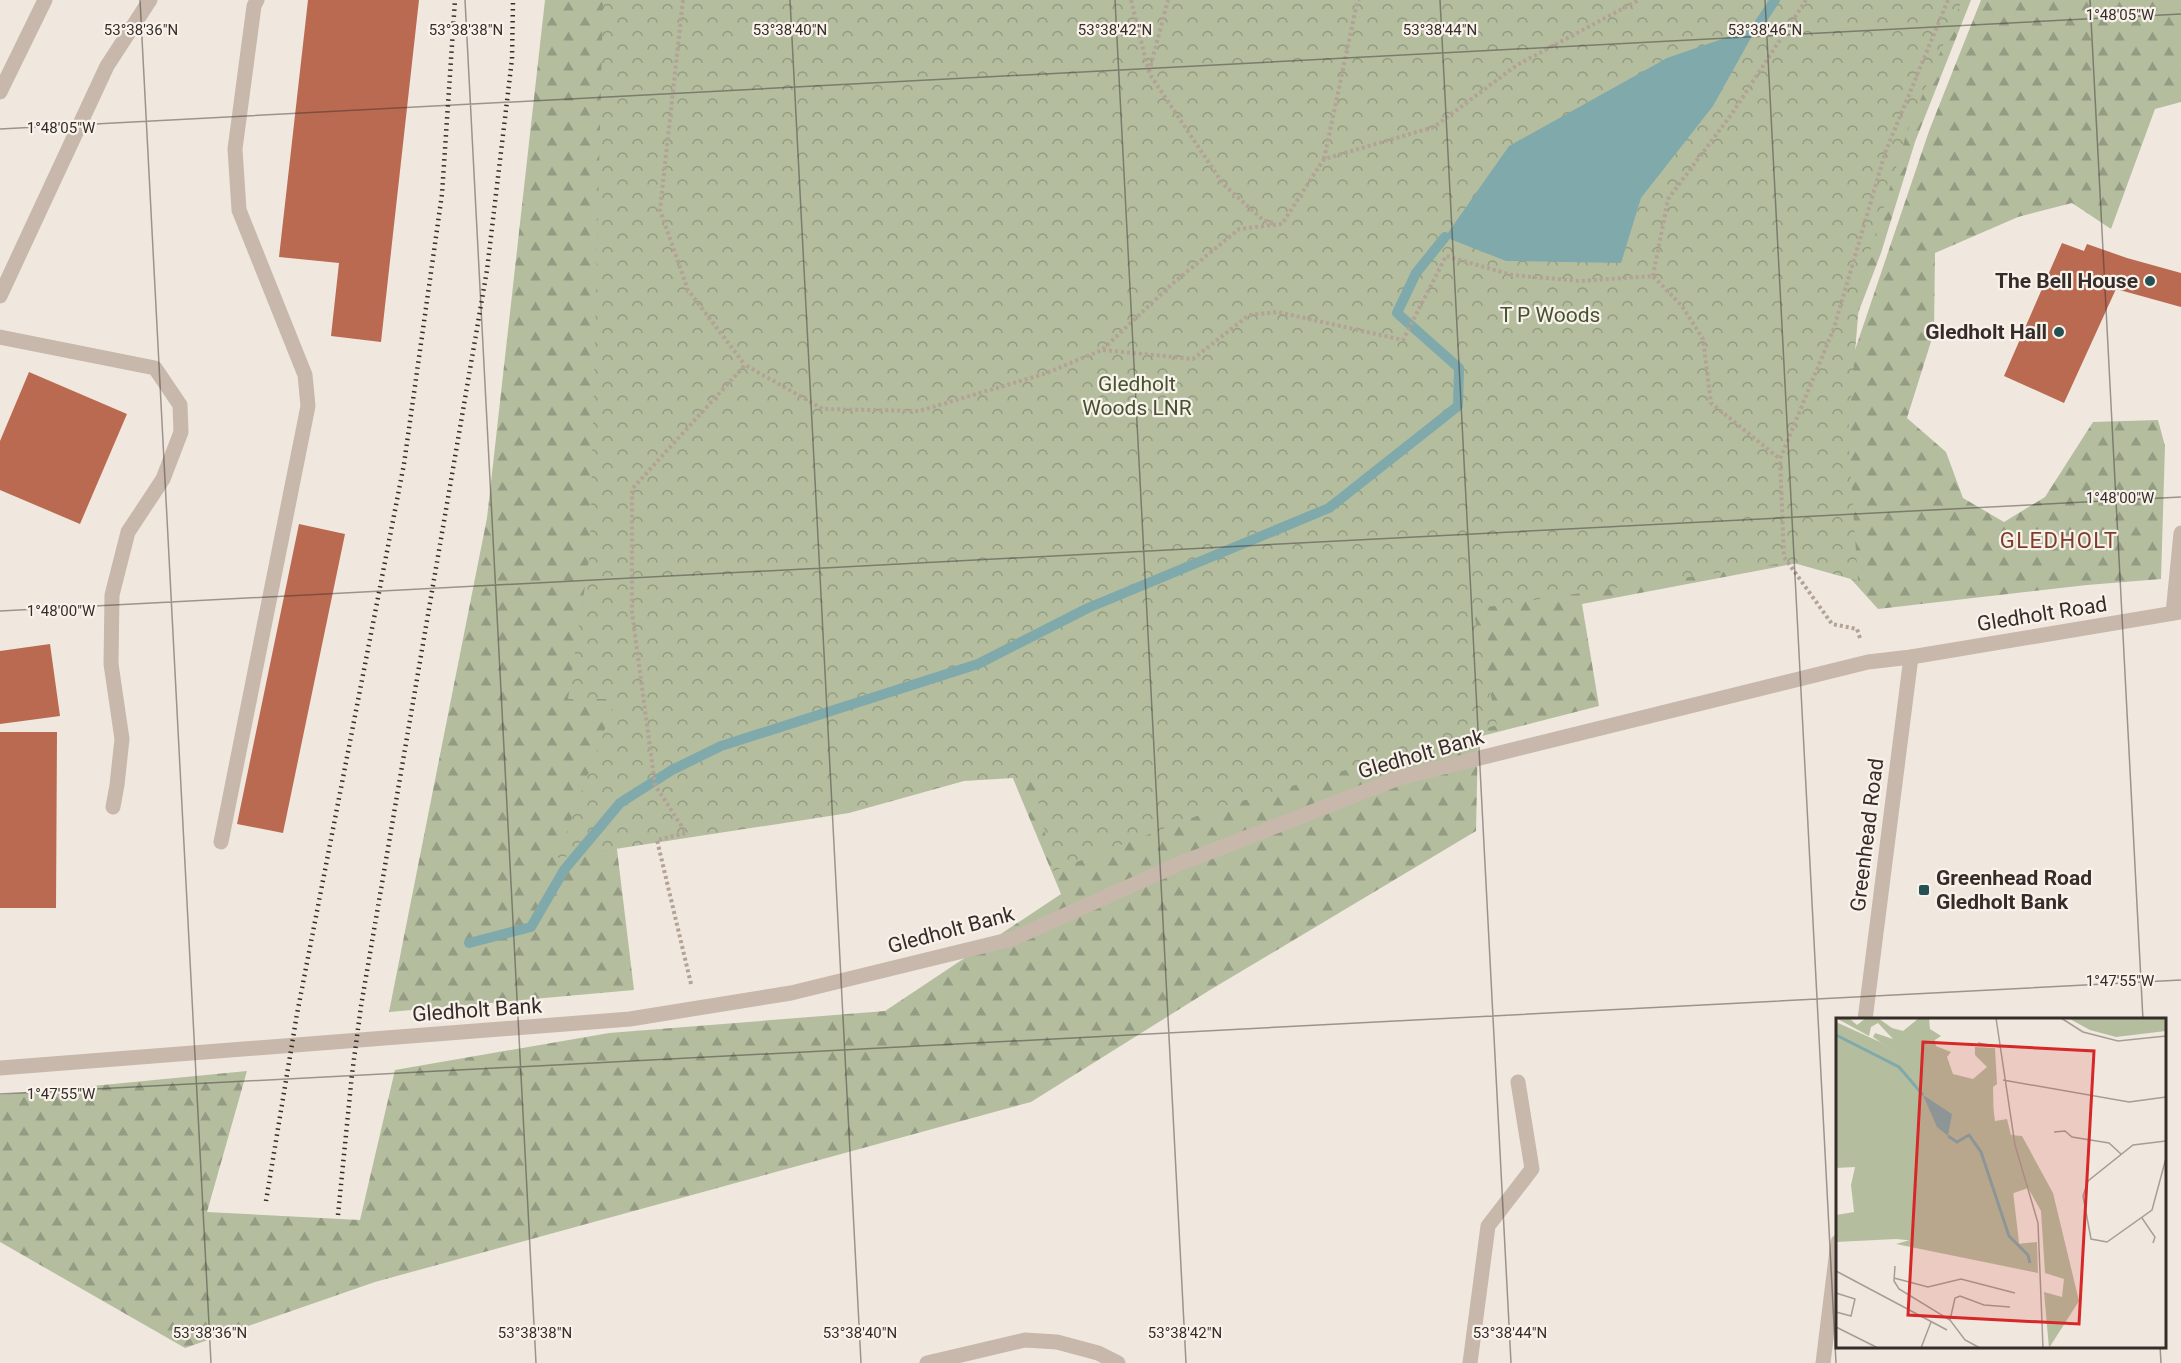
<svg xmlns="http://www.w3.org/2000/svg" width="2181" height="1363" viewBox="0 0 2181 1363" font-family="Roboto,sans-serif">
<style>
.forest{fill:url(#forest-firs)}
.park{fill:url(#park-crowns)}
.water{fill:#80a9ab}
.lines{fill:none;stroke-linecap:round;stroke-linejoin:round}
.stream{stroke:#80a9ab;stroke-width:10}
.building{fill:#bb6a52}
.path{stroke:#b3a295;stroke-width:4;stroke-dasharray:3 3;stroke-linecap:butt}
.service{stroke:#c7b8ab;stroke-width:15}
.minor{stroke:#c7b8ab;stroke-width:15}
.tertiary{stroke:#c7b8ab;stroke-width:15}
.rail{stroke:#362d2a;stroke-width:4.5;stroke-dasharray:1.5 4.5;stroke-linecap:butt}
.ticks{fill:none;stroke:#362d2a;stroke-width:1.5;stroke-opacity:0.45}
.poi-dot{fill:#235154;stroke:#f8f2ea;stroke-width:2}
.labels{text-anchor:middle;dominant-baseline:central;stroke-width:4.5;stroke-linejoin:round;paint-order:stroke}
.poi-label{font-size:21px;font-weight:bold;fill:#362d2a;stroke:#f8f2ea;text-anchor:end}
.park-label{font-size:21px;fill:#465230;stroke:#f8f2ea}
.street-label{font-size:21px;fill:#362d2a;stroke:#f8f2ea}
.neighbourhood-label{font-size:22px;letter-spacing:1.5px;fill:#7e3d2a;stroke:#f8f2ea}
.inset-river{fill:none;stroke:#80a9ab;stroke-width:3}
.inset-road{fill:none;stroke:#a69d96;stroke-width:1.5}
.view{fill:#d62828;fill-opacity:0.15;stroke:#d62828;stroke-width:3}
.inset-edge{fill:none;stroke:#362d2a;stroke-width:3}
.ticks-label{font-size:15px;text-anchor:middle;fill:#362d2a;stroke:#f8f2ea;stroke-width:4.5;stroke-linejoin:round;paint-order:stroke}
</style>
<defs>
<pattern id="forest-firs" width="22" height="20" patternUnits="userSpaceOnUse" patternTransform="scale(1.5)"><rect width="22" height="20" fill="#b4be9f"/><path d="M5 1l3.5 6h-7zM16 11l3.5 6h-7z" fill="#939b82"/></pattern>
<pattern id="park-crowns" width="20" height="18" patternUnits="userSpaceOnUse" patternTransform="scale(1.5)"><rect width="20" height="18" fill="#b4be9f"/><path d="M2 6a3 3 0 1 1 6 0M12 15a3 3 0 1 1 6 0" fill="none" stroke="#939b82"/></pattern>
</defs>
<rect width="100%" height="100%" fill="#f0e8de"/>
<path class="forest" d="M 545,0 L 1971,0 L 1915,142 L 1881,253 L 1800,466 L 1809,561 L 1582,604 L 1599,706 L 1478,737 L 1476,831 L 1210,990 L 1031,1102 L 375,1282 L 185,1348 L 0,1242 L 0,1095 L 247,1071 L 207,1212 L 360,1220 L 395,1070 L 609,1033 L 885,1011 L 1061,894 L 1007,764 L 615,833 L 634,990 L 389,1012 L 487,518 Z
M 1981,0 L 2181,0 L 2181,102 L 2155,109 L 2111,229 L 2072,203 L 2018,217 L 1935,253 L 1934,332 L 1907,418 L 1946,452 L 1963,498 L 2004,522 L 2045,497 L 2093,422 L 2158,420 L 2165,446 L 2161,579 L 2087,585 L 1878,609 L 1823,548 L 1815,463 L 1856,347 L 1929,131 Z"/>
<path class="park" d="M 603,0 L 1962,0 L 1907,132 L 1861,281 L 1848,435 L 1858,581 L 1790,562 L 1473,609 L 1497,725 L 1215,809 L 1053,871 L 1033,777 L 964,781 L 849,813 L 557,858 L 616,699 L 568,699 L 590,553 Z"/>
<path class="water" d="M 1757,27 L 1713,106 L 1641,198 L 1621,263 L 1506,261 L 1445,237 L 1509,146 L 1667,58 Z"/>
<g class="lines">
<path class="stream" d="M 1757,27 L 1775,0
M 469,943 L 531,927 L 564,870 L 620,803 L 672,770 L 721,746 L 978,664 L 1088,608 L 1329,508 L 1458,406 L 1459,368 L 1397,313 L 1416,273 L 1445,237"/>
</g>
<path class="building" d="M 308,0 L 419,0 L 381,342 L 331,336 L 339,263 L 279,257 Z
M 2062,243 L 2084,251 L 2087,244 L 2127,258 L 2181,273 L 2181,307 L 2116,289 L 2064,403 L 2004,376 Z
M 29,372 L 127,414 L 80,524 L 0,490 L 0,441 Z
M 299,524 L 345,534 L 283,833 L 237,824 Z
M 50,644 L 60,716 L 0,724 L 0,651 Z
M 0,732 L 57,732 L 56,908 L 0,908 Z"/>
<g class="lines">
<path class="path" d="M 683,0 L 660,210 L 688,290 L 745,365
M 1131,0 L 1149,73 L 1223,184 L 1264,221 L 1275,223
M 1149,72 L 1168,0
M 1324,159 L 1357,3 L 1359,0
M 1653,276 L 1668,199 L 1731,115 L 1806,0
M 1103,350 L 1193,359 L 1249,315 L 1278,312 L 1403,340 L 1446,256 L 1512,275 L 1580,281 L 1653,276 L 1682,306 L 1703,339 L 1711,403 L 1780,459
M 1860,638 L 1857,629 L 1832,624 L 1784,557 L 1780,459 L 1834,328 L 1885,153 L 1948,0
M 691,984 L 657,840 L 686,833 L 655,785 L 632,612 L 632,489 L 745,365 L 823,409 L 919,411 L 1044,374 L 1102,350 L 1172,284 L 1239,229 L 1282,224 L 1324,159 L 1434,127 L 1517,65 L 1639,0"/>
<path class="service" d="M 0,337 L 155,368 L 180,405 L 181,432 L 163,479 L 128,532 L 112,595 L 111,664 L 122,739 L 117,785 L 113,807
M 2173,613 L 2181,533
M 221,842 L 308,406 L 305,375 L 239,210 L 235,149 L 254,6 L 257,0"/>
<path class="minor" d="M 0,92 L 45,0
M 0,296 L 107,66 L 150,0
M 1865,1020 L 1911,657
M 927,1363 L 1025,1340 L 1057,1342 L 1098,1353 L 1118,1363
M 1470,1363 L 1488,1226 L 1532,1169 L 1518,1082
M 1823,1363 L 1838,1242"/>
<path class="tertiary" d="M 0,1068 L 630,1019 L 791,993 L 1012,939 L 1179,864 L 1399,778 L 1868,662 L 1911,657 L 2181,612"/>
<path class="rail" d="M 266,1201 L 297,1014 L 404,464 L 442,194 L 455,0
M 338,1215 L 352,1074 L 361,1006 L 487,270 L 512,59 L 513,0"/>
</g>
<path class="ticks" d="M 140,0 L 211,1363M 465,0 L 536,1363M 790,0 L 861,1363M 1115,0 L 1186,1363M 1440,0 L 1511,1363M 1765,0 L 1836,1363M 2090,0 L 2143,1020M 0,129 L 2181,14M 0,611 L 2181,497M 0,1094 L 2181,980M 2160,1346 L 2161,1363"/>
<g class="poi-dot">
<circle cx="2150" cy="281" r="6"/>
<circle cx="2059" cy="332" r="6"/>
<rect x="1918" y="884" width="12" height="12" rx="3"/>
</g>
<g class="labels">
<g class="poi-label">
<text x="2138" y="281">The Bell House</text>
<text x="2047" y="332">Gledholt Hall</text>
<text x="1936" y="878" text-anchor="start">Greenhead Road<tspan x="1936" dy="24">Gledholt Bank</tspan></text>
</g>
<g class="park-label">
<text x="1550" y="315">T P Woods</text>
<text x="1137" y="384">Gledholt<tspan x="1137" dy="24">Woods LNR</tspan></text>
</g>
<g class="street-label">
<text transform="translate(2042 614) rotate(-9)">Gledholt Road</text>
<text transform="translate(1421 754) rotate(-16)">Gledholt Bank</text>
<text transform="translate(1867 835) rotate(-83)">Greenhead Road</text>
<text transform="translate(951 930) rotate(-15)">Gledholt Bank</text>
<text transform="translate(477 1010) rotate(-4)">Gledholt Bank</text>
</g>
<g class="neighbourhood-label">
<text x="2059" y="540">GLEDHOLT</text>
</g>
</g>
<g transform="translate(1836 1018)">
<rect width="330" height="330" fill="#f0e8de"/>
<path d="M 0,0 L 13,0 L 21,7 L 30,0 L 42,0 L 56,10 L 67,13 L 83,0 L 93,0 L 94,11 L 105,18 L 99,22 L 100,28 L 115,34 L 111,39 L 117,56 L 137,61 L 151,49 L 139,37 L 139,29 L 159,30 L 161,66 L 153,72 L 142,73 L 118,64 L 143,74 L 155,74 L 159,103 L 171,101 L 175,117 L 186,118 L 217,175 L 243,283 L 213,330 L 208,274 L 226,279 L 228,261 L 209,255 L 205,193 L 192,170 L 175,176 L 181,226 L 201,224 L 202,255 L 60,226 L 81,220 L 130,166 L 0,140 L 0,4 L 44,24 L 66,39 L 37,19 L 39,15 L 57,21 L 42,5 L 35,9 L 33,18 Z" fill="#b4be9f"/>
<path d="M 232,0 L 330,0 L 330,13 L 280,19 L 254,12 ZM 0,6 L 43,24 L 101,59 L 120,66 L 157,68 L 158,116 L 173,114 L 189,171 L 177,173 L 184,233 L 164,225 L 164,231 L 60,221 L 0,224 L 0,197 L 18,194 L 15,167 L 19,149 L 0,150 Z" fill="#b4be9f"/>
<path d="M 87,77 L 116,96 L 112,118 L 101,109 Z" fill="#80a9ab"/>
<path class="inset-river" d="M 0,17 L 63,49 L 87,77M 112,118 L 121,124 L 133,117 L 145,134 L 173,218 L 192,237 L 194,245"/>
<path class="inset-road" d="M 160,0 L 179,127 L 202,205 L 207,330M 225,0 L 247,14 L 282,23 L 330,18M 142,25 L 164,29M 167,62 L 293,84 L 330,79M 218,114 L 229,113 L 236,119 L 273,125 L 285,136M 330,123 L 297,127 L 252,163 L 247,178 L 255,221 L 271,224 L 316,192 L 330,140M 306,200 L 319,219 L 317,225M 59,248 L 58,263 L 63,271 L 114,302 L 129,322 L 144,330M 0,253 L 111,312M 58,260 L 92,269 L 125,261 L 179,275M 0,275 L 19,281 L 15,298 L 0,294M 114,302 L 119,280 L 124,278 L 148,287 L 174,289M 0,309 L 42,330M 85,330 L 95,304"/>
<path class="view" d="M 87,24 L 258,33 L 243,306 L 72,297 Z"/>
<rect width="330" height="330" class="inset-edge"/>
</g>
<g class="ticks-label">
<text x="2120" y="20">1°48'05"W</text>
<text x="141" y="35">53°38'36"N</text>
<text x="466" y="35">53°38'38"N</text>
<text x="790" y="35">53°38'40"N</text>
<text x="1115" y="35">53°38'42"N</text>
<text x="1440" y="35">53°38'44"N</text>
<text x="1765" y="35">53°38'46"N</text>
<text x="61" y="133">1°48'05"W</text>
<text x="2120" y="503">1°48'00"W</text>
<text x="61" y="616">1°48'00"W</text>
<text x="2120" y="986">1°47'55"W</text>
<text x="61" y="1099">1°47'55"W</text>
<text x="210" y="1338">53°38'36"N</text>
<text x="535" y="1338">53°38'38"N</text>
<text x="860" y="1338">53°38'40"N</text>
<text x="1185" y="1338">53°38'42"N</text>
<text x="1510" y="1338">53°38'44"N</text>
</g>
</svg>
